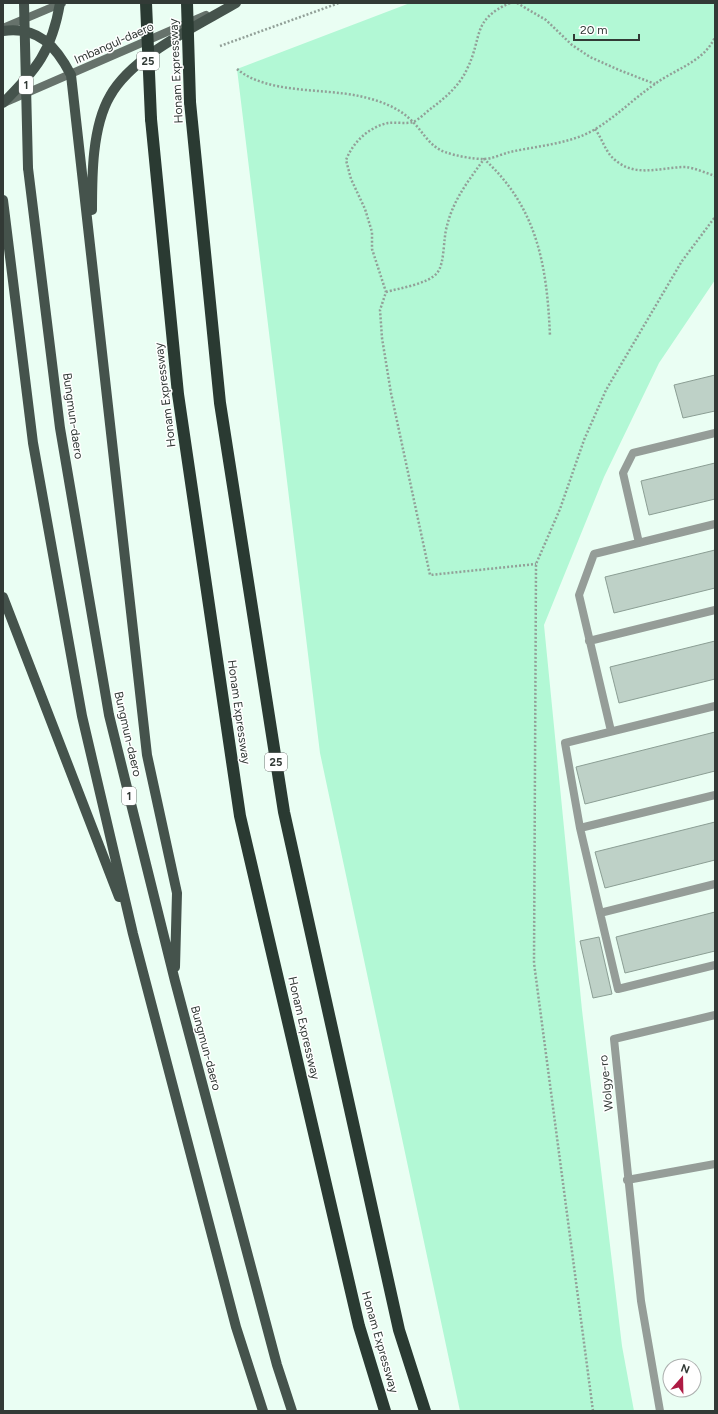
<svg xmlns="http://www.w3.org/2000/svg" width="718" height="1414" viewBox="0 0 718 1414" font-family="Figtree,sans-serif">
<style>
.green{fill:#b2f8d5}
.building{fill:#bed1c7;stroke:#8b9e94}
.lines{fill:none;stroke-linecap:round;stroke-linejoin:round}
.path{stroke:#92a098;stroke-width:2.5;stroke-dasharray:2 2;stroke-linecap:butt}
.service{stroke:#959d98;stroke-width:8}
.minor{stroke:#959d98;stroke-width:8}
.tertiary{stroke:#959d98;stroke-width:8}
.secondary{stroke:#66726b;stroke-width:8}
.primary{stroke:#45534c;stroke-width:10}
.motorway{stroke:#2a3a32;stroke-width:12}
.primary-bridge{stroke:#45534c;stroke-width:10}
.motorway-bridge{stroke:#2a3a32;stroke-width:12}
.labels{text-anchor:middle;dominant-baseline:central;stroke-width:3;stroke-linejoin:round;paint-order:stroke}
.shield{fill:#fff;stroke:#707572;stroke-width:1}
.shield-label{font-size:11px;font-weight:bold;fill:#323a36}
.street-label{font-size:12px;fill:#323a36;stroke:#fff}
</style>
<rect width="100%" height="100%" fill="#eafef3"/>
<path class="green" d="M 410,3 L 715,3 L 715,280 L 659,363 L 604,477 L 544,625 L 582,1010 L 622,1346 L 634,1411 L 460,1411 L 320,753 L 237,69 Z"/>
<path class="building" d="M 715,375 L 715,411 L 683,418 L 674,385 Z
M 715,463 L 715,499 L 649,515 L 641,481 Z
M 715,550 L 715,588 L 614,613 L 605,577 Z
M 715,641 L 715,679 L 619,703 L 610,667 Z
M 715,732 L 715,771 L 585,804 L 576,767 Z
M 715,822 L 715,860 L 605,888 L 595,852 Z
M 715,912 L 715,951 L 625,973 L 616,937 Z
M 599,937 L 612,994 L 593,998 L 580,941 Z"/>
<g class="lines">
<path class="path" d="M 510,3 C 471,20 483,37 467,69 C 460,85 446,97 433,107 C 427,111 419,120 413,122 C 406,124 396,122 388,123 C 369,127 353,142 346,160 L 351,179 L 365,209 L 372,232 L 372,249 L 386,292 L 380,310 L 382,338 L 391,393 L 430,575 L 536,564
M 517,3 L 546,20 L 572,45 L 590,57 L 619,70 L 655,84
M 220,46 L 339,3
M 237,69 C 267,94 322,88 359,96 C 378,100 399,107 413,122 C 423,132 430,147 445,152 C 456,156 473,159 484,159 C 492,159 502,154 510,152 C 537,146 568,144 592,131 C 615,118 633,99 655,84 C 675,69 704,62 715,37
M 595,129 C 601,137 604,147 610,155 C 632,180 659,167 686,167 C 695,168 706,173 715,176
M 386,292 C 400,288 428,284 437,273 C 445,264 443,238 447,226 C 453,200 469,180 484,159 C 538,208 547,267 550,336
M 593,1411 L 534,963 L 536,564 L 560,509 L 584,440 L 606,390 L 682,261 L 715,217"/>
<path class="service" d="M 639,543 L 623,473 L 633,453 L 715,433
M 589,641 L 715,610
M 715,706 L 565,743 L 580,828 L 618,989 L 715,965
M 611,731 L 579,595 L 594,554 L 715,524
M 580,828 L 715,795
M 600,913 L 715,884"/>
<path class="minor" d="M 627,1180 L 715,1164"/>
<path class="tertiary" d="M 660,1411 L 641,1301 L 614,1039 L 715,1015"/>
<path class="secondary" d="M 3,28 L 62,3
M 6,102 L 206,15"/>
<path class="primary" d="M 3,31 C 38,26 56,46 71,75 L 147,755 L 177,893 L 175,967
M 3,103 C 36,70 52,51 60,3
M 28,168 L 60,428 L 109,715 L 175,981 L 277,1365 L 292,1411
M 3,200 L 33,443 L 82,716 L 133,934 L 236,1327 L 263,1411
M 92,210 C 92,176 92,127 110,96 C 132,56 197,26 236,3
M 3,597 L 119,897"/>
<path class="motorway" d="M 190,102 L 220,403 L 284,812 L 399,1330 L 425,1411
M 151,119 L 178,394 L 240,816 L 359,1326 L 385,1411"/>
<path class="primary-bridge" d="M 24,3 L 28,168"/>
<path class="motorway-bridge" d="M 146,3 L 151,119
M 187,3 L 190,102"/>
</g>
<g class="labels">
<g class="shield">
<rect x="137" y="52" width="22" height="18" rx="3"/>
<rect x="19" y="76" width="14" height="18" rx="3"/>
<rect x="265" y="753" width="22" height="18" rx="3"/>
<rect x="122" y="787" width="14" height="18" rx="3"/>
</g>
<g class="shield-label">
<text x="148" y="61">25</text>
<text x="26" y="85">1</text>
<text x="276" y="762">25</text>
<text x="129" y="796">1</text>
</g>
<g class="street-label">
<text transform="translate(114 43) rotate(-24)">Imbangul-daero</text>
<text transform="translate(176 71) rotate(-93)">Honam Expressway</text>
<text transform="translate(165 395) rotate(-97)">Honam Expressway</text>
<text transform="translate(73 416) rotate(82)">Bungmun-daero</text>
<text transform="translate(239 712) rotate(82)">Honam Expressway</text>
<text transform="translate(128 734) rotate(77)">Bungmun-daero</text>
<text transform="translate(304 1028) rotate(77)">Honam Expressway</text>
<text transform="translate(206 1048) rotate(75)">Bungmun-daero</text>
<text transform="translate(606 1083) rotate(-96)">Wolgye-ro</text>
<text transform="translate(380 1342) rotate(74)">Honam Expressway</text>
</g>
</g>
<rect width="718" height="1414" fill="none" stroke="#323a36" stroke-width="8"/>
<g transform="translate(682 1378) rotate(20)"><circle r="19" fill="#ffffff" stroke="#adb0af"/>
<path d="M0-3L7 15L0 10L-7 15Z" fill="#ae1b44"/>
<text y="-6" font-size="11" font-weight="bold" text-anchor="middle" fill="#323a36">N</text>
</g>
<path d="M574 34v6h65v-6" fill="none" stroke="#323a36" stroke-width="2"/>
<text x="580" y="34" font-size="12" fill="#323a36" stroke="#ffffff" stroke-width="3" paint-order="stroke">20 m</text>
</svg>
